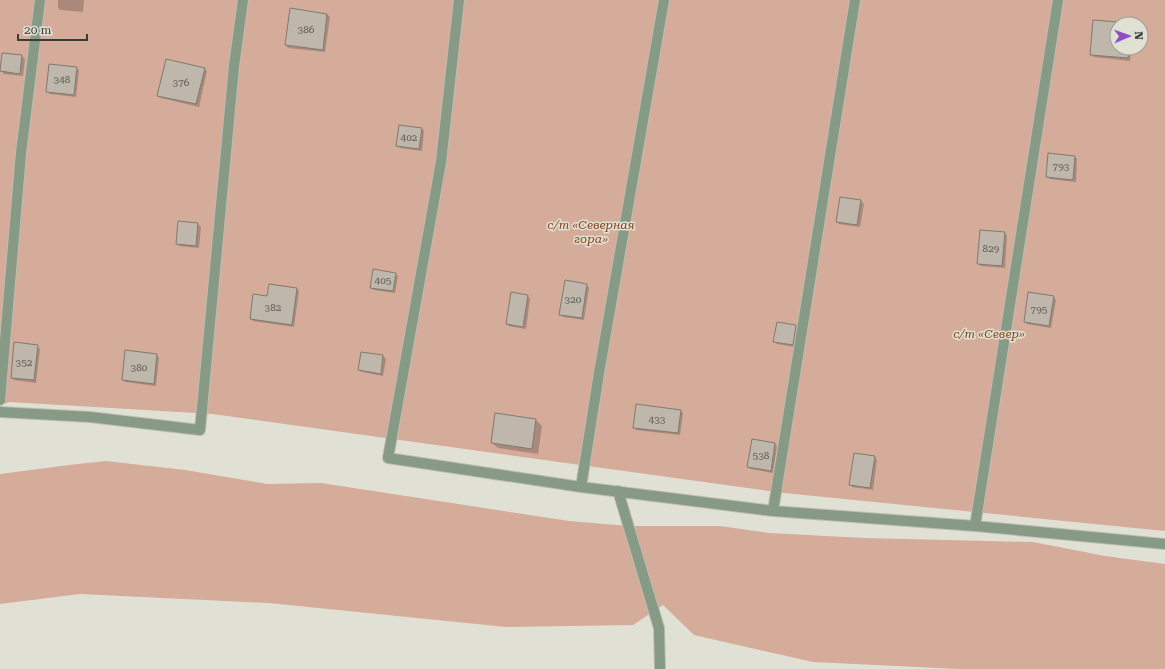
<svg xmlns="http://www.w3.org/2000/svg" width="1165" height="669" viewBox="0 0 1165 669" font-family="'Roboto Serif',serif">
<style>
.green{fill:#d5ab99;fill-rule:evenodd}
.shadow{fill:#0003}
.building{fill:#bfb7ac;stroke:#807a6f}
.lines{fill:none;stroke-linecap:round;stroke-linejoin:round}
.minor-casing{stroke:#bcbdb1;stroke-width:12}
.minor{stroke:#869a85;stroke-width:10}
.labels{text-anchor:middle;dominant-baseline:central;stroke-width:3;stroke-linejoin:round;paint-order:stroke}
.number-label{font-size:10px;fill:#5c5b54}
.park-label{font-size:12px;font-style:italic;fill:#863d15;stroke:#e0e1d4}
</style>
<rect width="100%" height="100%" fill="#e0e1d4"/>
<path class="green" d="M 0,0 L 1165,0 L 1165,531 L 784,493 L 212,414 L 10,402 L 0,405 ZM 1117,24 L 1141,24 L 1141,48 L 1117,48 Z
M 106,461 L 185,470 L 267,484 L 321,483 L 569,521 L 628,526 L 720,526 L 769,533 L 865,538 L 1033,542 L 1105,556 L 1165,564 L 1165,669 L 959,669 L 813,662 L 694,635 L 663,605 L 633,625 L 506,627 L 269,603 L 80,594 L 0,604 L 0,474 L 69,465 Z"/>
<path class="shadow" d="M 58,0 L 84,0 L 83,12 L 60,10 L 58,7 Z
M 291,9 L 327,14 L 330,17 L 325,52 L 288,48 L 286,45 Z
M 1094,21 L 1131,24 L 1117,24 L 1117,48 L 1131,48 L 1130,61 L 1094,57 L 1091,55 Z
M 22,56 L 25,59 L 23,76 L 4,74 L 1,71 Z
M 76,68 L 79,70 L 76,97 L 50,94 L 47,91 Z
M 204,68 L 207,71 L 199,107 L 161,98 L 158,95 Z
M 422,129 L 424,131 L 422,151 L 400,148 L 397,145 Z
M 1075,157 L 1077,159 L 1076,182 L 1050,179 L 1047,177 Z
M 861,201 L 864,204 L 860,227 L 839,224 L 837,222 Z
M 179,222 L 198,224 L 201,227 L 199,248 L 179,246 L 177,243 Z
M 1005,233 L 1007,236 L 1005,268 L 981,266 L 978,264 Z
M 395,274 L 398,276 L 395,293 L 374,290 L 371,287 Z
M 587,285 L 589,288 L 584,320 L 563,317 L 561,314 Z
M 297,289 L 299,291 L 294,327 L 253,321 L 251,319 L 268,297 Z
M 528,296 L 530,299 L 526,329 L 509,326 L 507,324 Z
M 1054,297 L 1056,300 L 1051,328 L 1027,324 L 1025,321 Z
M 795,326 L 798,329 L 795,347 L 777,344 L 775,341 Z
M 37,346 L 40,349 L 36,383 L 14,380 L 12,378 Z
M 157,355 L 159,358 L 156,386 L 125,382 L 123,380 Z
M 383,356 L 386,359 L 383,376 L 362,372 L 359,370 Z
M 680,411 L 683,413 L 680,435 L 636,430 L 634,427 Z
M 496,414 L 536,420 L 542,426 L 538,454 L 498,448 L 492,443 Z
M 775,444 L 777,447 L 773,473 L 751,469 L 748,467 Z
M 875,457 L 877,460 L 873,490 L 852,487 L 850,484 Z"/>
<path class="building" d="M 290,8 L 327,14 L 323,50 L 285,45 Z
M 1093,20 L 1131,23 L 1131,24 L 1117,24 L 1117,48 L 1129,48 L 1128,58 L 1090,55 Z
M 2,53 L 22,55 L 20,74 L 0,71 Z
M 166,59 L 205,68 L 196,104 L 157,96 Z
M 49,64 L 77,67 L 74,95 L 46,92 Z
M 399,125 L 422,128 L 419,149 L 396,146 Z
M 1048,153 L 1075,156 L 1073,180 L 1046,177 Z
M 840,197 L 861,200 L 857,225 L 836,222 Z
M 178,221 L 198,223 L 196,246 L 176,244 Z
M 980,230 L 1005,232 L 1002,266 L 977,264 Z
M 373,269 L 396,273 L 393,291 L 370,288 Z
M 565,280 L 587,284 L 582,318 L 559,315 Z
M 269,284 L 297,288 L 292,325 L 250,319 L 253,294 L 267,296 Z
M 511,292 L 528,295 L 523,327 L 506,324 Z
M 1028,292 L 1054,296 L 1049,326 L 1024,322 Z
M 777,322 L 796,325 L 793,345 L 773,342 Z
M 14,342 L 38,345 L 34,380 L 11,378 Z
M 125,350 L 157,354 L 154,384 L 122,380 Z
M 361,352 L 383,355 L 381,374 L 358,370 Z
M 636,404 L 681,410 L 678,433 L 633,428 Z
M 495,413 L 536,419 L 532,449 L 491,443 Z
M 752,439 L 775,443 L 771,471 L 747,467 Z
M 854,453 L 875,456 L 870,488 L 849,485 Z"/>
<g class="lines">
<defs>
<path id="minor" d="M 459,0 L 441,162 L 388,458 L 581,487 L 773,511 L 975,526 L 1165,544
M 0,400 L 21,153 L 40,0
M 0,412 L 90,417 L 200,430 L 234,66 L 243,0
M 581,487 L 599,373 L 664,0
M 618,491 L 659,628 L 660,669
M 773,511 L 855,0
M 975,526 L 1058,0"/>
</defs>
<use href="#minor" class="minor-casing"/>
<use href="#minor" class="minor"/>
</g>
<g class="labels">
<g class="number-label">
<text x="306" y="29">386</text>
<text x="62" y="79">348</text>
<text x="181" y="82">376</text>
<text x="409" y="137">402</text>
<text x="1061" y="166">793</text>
<text x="991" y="248">829</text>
<text x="383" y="280">405</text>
<text x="573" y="299">320</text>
<text x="273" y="307">382</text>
<text x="1039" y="309">795</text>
<text x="24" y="362">352</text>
<text x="139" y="367">380</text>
<text x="657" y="419">433</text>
<text x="761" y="455">538</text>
</g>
<g class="park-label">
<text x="591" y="225">с/т «Северная<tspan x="591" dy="14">гора»</tspan></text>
<text x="989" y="334">с/т «Север»</text>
</g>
</g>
<g transform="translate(1129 36) rotate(88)"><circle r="19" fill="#e0e1d4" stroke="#9e9f95"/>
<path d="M0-3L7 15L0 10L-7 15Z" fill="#8e4ec4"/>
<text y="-6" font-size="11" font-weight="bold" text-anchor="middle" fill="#3b3c36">N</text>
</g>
<path d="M18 34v6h69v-6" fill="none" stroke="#3b3c36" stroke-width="2"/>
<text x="24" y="34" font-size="12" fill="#3b3c36" stroke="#e0e1d4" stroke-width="3" paint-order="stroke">20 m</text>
</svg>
